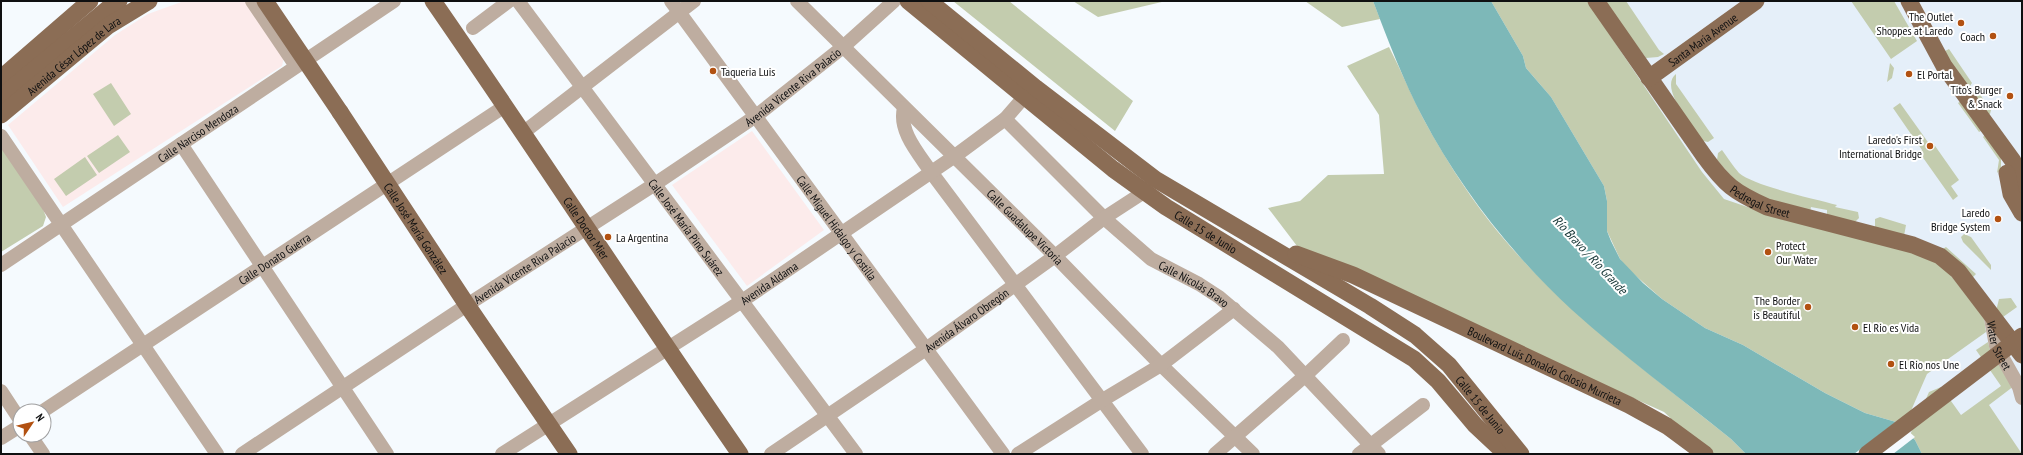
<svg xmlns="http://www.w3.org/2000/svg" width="2023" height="455" viewBox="0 0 2023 455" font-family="'PT Sans Narrow',sans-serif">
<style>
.built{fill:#e5eff9}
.education{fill:#fcebeb}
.green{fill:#c3ccae}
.water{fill:#7db8b8}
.pier{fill:#f5fafe}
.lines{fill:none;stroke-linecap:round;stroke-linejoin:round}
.minor{stroke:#beada0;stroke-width:14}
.major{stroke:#8b6d55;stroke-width:17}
.major-bridge{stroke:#8b6d55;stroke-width:17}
.poi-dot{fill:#b25111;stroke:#fff;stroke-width:1.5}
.labels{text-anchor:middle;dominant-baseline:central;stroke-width:4;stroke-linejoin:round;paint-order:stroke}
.poi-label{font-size:12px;fill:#0f1011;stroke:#fff;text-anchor:end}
.street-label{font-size:12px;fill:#0f1011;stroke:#fff}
.water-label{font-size:13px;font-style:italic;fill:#173636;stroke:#fff}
</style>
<rect width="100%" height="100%" fill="#f5fafe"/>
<path class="built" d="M 1491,1 L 2022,1 L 2022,454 L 1922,454 L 1915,440 L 1896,422 L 1682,312 L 1523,56 Z"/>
<path class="education" d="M 184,1 L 245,1 L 284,57 L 282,66 L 63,207 L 8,125 L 115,35 L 148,14 Z
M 752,131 L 824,230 L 747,286 L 672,185 Z"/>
<path class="green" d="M 953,1 L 1009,1 L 1133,101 L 1115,131 Z
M 1073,1 L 1166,1 L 1098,17 Z
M 1305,1 L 1373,1 L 1380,19 L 1342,27 Z
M 1491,1 L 1587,1 L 1702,172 L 1724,199 L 1768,214 L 1897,247 L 1942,264 L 1984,318 L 1986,332 L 1927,374 L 1903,429 L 1896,422 L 1865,413 L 1825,393 L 1743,345 L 1705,328 L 1662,299 L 1627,268 L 1620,259 L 1607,231 L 1607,201 L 1604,186 L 1551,97 L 1526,68 L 1523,56 Z
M 1604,1 L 1626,1 L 1659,50 L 1664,54 L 1658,57 L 1646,58 Z
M 1851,1 L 1894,1 L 1917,41 L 1891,59 Z
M 1389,47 C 1401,70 1411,95 1423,118 C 1442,153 1465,190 1490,222 C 1558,308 1647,371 1731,439 L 1746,454 L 1709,454 L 1664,412 L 1297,246 L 1268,208 L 1300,201 L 1328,175 L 1384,174 L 1379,115 L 1347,66 Z
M 1949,49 L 1972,83 L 1968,89 L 1943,52 Z
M 1890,63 L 1894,68 L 1892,78 L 1887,82 Z
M 1676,74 L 1676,84 L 1714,138 L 1708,142 L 1703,141 C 1694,127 1658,88 1676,74 Z
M 111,83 L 131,114 L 114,126 L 93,94 Z
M 1979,93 L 1991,110 L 1990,114 L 1988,115 L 1974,97 Z
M 1961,101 L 2001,156 L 2001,169 L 1997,173 L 1999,160 L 1983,137 L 1985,135 L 1981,131 L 1979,132 L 1958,103 Z
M 1900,103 L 1930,145 L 1933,143 L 1959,180 L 1951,186 L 1958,196 L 1953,200 L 1919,152 L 1922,150 L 1893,108 Z
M 118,135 L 130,152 L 99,173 L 87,156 Z
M 1,147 L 43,209 L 46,217 L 43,226 L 1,252 Z
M 1722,150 C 1727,157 1733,166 1739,173 C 1754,186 1815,199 1837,205 L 1835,207 L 1858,212 L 1859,218 L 1855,222 L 1827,215 L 1827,210 L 1811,207 L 1810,212 L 1770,201 L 1737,183 L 1717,160 L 1718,153 Z
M 85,157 L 97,175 L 66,196 L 54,179 Z
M 1880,217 L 1906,225 L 1904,236 L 1875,227 L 1875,219 Z
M 1964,234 L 1971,237 L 1991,265 L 1991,270 L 1963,242 L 1961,237 Z
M 1946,247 L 1976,274 L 1971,279 L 1941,250 Z
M 2011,298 L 2017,307 L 2003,317 L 1996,311 L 1999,299 Z
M 1988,342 L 1991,354 L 2014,386 L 1989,405 L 2022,454 L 1922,454 L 1915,440 L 1910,435 L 1929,392 L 1941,387 L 1961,415 L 2001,386 L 1976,350 Z"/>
<path class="water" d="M 1373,1 L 1491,1 L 1523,56 L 1526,68 L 1551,97 L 1604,186 L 1607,201 L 1607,231 L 1611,241 L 1620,259 L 1643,283 L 1662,299 L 1705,328 L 1743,345 L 1825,393 L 1865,413 L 1896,422 L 1915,440 L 1922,454 L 1746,454 L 1731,439 C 1678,396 1623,356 1572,310 C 1514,257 1459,187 1423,118 C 1403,80 1388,40 1373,1 Z"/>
<path class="pier" d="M 1897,421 L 1915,437 L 1893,454 L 1854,454 Z"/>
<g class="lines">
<g class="minor">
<path d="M 252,1 L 296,66"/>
<path id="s1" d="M 518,1 L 856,454"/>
<path id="s2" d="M 671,1 L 1003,454"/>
<path id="s3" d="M 797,1 L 1055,256 L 1161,365 L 1253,454"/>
<path d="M 473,28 L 509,1"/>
<path d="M 904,108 C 898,131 919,154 931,172 L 1142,454"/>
<path id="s4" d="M 1005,119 L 1104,218 L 1151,259 L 1199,284 L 1219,297 L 1278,347 L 1379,454"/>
<path d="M 524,132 L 694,1"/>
<path d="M 1,136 L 217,454"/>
<path d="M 181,144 L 387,454"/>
<path id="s5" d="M 1,265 L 394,1"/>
<path id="s6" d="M 1990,313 L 1996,346 L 2019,387 L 2022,398"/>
<path d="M 1,391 L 20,420"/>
<path id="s7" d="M 43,411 L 505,106"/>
<path d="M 30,435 L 43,454"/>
<path d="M 1,438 L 20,426"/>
<path id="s8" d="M 242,454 L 467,305 L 655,184 L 756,116 L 843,47 L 894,1"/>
<path id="s9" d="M 502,454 L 742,301 L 955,156 L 1005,119 L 1025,96"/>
<path id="s10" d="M 771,454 L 926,349 L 1055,256 L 1104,218 L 1144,192 L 1151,185"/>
<path d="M 1018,454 L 1101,401 L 1161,365 L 1234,309"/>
<path d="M 1215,454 L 1306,375 L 1343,340"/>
<path d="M 1359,454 L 1423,405"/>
</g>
<g class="major">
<path id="s11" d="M 433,1 C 537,151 636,304 740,454"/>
<path id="s12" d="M 908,1 L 1113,169 L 1166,207 L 1414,359 L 1438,381 L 1475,425 L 1506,454"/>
<path id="s13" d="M 929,1 L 1036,88 L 1155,179 L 1370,306 L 1415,335 L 1449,365 L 1521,454"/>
<path id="s14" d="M 1596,1 L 1704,156 C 1725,185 1734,192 1767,207 L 1913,245 L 1940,256 L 1958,271 L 2022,355"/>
<path d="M 1909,1 L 1944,66 L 2013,161 L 2022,189"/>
<path d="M 1,78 L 90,1"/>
<path id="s15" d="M 1649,78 L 1756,1"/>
<path d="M 1,97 L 111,6 L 119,1"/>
<path id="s16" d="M 340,112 L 467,305 L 569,454"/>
<path id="s17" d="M 1,115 L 108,26 L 149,1"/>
<path d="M 2007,173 L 2011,194 L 2022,213"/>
<path id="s18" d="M 1296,254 L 1353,275 L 1629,405 L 1667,426 L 1705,454"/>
</g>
<path class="major-bridge" d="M 265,1 L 340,112
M 1867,454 L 2022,336"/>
</g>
<g class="poi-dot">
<circle cx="1961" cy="23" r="4"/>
<circle cx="1993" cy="36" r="4"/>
<circle cx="713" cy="71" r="4"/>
<circle cx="1909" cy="74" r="4"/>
<circle cx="2010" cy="96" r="4"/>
<circle cx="1930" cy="146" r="4"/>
<circle cx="1998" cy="219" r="4"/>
<circle cx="608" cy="237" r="4"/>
<circle cx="1768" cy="252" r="4"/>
<circle cx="1808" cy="307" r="4"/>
<circle cx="1855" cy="327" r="4"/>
<circle cx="1891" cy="364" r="4"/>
</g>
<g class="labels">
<g class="poi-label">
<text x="1953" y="16">The Outlet<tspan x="1953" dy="14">Shoppes at Laredo</tspan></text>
<text x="1985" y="36">Coach</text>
<text x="721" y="71" text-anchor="start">Taqueria Luis</text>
<text x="1917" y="74" text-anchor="start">El Portal</text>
<text x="2002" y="89">Tito's Burger<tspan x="2002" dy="14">&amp; Snack</tspan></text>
<text x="1922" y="139">Laredo's First<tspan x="1922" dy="14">International Bridge</tspan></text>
<text x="1990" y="212">Laredo<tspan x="1990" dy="14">Bridge System</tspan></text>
<text x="616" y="237" text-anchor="start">La Argentina</text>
<text x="1776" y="245" text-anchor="start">Protect<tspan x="1776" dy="14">Our Water</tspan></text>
<text x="1800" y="300">The Border<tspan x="1800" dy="14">is Beautiful</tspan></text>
<text x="1863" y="327" text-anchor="start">El Rio es Vida</text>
<text x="1899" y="364" text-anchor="start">El Rio nos Une</text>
</g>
<g class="street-label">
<text stroke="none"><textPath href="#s15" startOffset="66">Santa Maria Avenue</textPath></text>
<text stroke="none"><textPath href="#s17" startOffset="94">Avenida César López de Lara</textPath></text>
<text stroke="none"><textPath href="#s8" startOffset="662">Avenida Vicente Riva Palacio</textPath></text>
<text stroke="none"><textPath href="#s5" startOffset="237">Calle Narciso Mendoza</textPath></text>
<text stroke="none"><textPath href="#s14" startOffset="263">Pedregal Street</textPath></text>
<text stroke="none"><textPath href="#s1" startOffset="282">Calle José María Pino Suárez</textPath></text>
<text stroke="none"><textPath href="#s2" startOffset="281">Calle Miguel Hidalgo y Costilla</textPath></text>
<text stroke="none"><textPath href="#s3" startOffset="321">Calle Guadalupe Victoria</textPath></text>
<text stroke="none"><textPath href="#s16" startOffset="139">Calle José María González</textPath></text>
<text stroke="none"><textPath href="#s11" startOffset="274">Calle Doctor Mier</textPath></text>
<text stroke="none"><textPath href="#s12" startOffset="377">Calle 15 de Junio</textPath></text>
<text stroke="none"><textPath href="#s7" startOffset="277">Calle Donato Guerra</textPath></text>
<text stroke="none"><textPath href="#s8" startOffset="338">Avenida Vicente Riva Palacio</textPath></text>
<text stroke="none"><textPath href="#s9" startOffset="317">Avenida Aldama</textPath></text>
<text stroke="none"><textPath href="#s4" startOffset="252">Calle Nicolás Bravo</textPath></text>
<text stroke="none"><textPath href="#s10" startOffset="237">Avenida Álvaro Obregón</textPath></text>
<text stroke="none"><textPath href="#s6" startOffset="34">Water Street</textPath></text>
<text stroke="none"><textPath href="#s18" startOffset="273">Boulevard Luis Donaldo Colosio Murrieta</textPath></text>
<text stroke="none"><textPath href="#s13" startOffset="687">Calle 15 de Junio</textPath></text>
</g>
<g class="water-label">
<text transform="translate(1590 255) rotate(47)">Río Bravo / Rio Grande</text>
</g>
</g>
<rect width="2023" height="455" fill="none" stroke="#0f1011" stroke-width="4"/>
<g transform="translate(32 423) rotate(55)"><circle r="19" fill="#ffffff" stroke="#9f9fa0"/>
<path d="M0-3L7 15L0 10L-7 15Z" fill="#b25111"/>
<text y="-6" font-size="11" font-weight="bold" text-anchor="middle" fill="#0f1011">N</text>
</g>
</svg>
